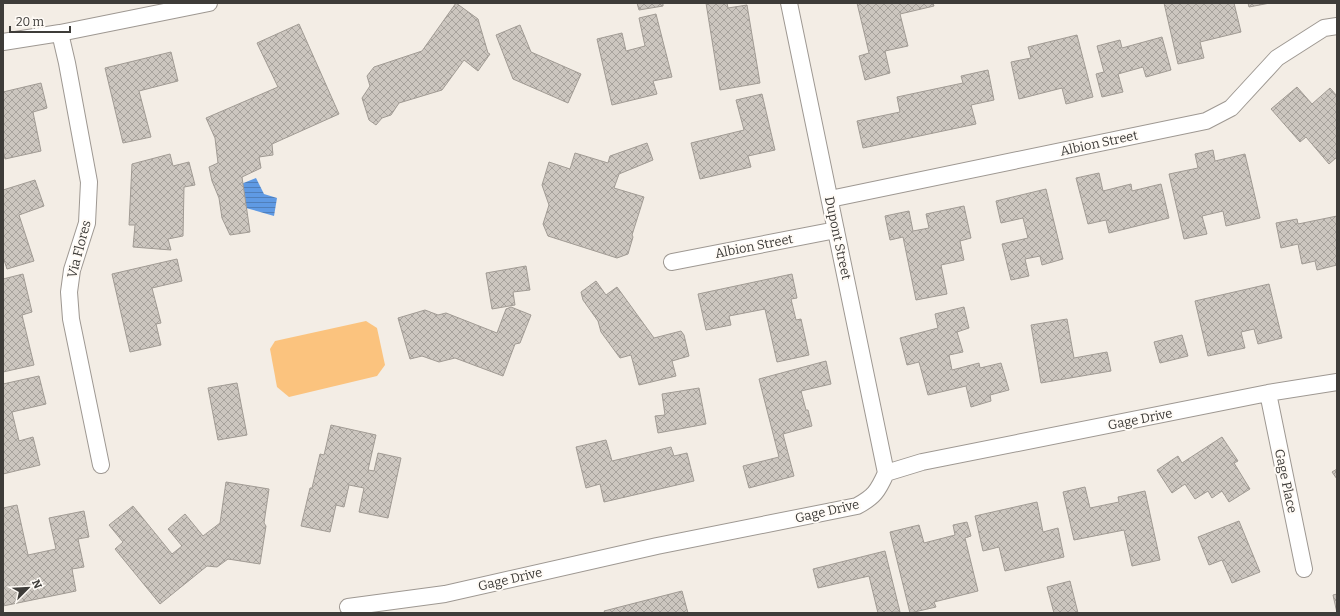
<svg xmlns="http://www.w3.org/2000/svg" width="1340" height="616" viewBox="0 0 1340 616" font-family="Bitter,serif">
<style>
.grass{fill:#fbc37e}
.water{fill:url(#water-rules)}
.building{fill:url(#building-cross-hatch);stroke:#a19b94}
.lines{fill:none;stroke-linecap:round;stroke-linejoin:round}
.minor-casing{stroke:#9e9892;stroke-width:18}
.minor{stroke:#fff;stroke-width:16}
.labels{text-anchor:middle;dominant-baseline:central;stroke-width:4;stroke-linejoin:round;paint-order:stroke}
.street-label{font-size:13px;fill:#3e3c39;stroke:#fffbf6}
</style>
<defs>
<pattern id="water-rules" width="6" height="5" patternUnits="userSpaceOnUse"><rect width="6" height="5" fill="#5f9ae4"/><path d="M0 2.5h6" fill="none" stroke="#507fba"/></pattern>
<pattern id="building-cross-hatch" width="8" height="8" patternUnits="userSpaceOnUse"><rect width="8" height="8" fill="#ccc6bf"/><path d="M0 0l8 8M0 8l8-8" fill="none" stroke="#a7a29c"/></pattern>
</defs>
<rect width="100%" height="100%" fill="#f3ede5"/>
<path class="grass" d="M 366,321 L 377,328 L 385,365 L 377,376 L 289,397 L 277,387 L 270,349 L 275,341 Z"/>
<path class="water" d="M 256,178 L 264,194 L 277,198 L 274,216 L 246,208 L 241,184 Z"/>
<path class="building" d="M 456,3 L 478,19 L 488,53 L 490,54 L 478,71 L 464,60 L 442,90 L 399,103 L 391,115 L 382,118 L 376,125 L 369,120 L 362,98 L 370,86 L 367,76 L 374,67 L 422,51 Z
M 637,3 L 663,3 L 663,6 L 639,10 Z
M 706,3 L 727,3 L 728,8 L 747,5 L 760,83 L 720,90 Z
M 857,3 L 933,3 L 934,6 L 900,14 L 908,46 L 885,51 L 890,73 L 865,80 L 859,56 L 869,53 Z
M 1164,3 L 1234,3 L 1241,32 L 1200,42 L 1204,58 L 1178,64 Z
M 1248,3 L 1270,3 L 1249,7 Z
M 656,14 L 672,77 L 653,81 L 657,94 L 612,105 L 597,39 L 622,33 L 626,51 L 645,46 L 639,18 Z
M 299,24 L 339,114 L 272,144 L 273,155 L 259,157 L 261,168 L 242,177 L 250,232 L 230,235 L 222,218 L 219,198 L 212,181 L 209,167 L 218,163 L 215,138 L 206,118 L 278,87 L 257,43 Z
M 520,25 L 531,52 L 581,74 L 568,103 L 513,79 L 496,35 Z
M 1077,35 L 1093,97 L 1066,104 L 1062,88 L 1019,99 L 1011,62 L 1031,58 L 1028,47 Z
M 1162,37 L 1171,70 L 1146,77 L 1143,67 L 1118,74 L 1123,92 L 1102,97 L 1096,74 L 1104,72 L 1097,46 L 1120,40 L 1122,48 Z
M 171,52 L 178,81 L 139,91 L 151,137 L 123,143 L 105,68 Z
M 988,70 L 994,100 L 971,105 L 976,124 L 863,148 L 857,121 L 900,112 L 897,97 L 963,83 L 961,76 Z
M 41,83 L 47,108 L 33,112 L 41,151 L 5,159 L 3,150 L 3,92 Z
M 1297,87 L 1312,104 L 1330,88 L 1337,96 L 1337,157 L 1329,164 L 1306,137 L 1300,142 L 1271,109 Z
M 762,94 L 775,150 L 748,156 L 751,167 L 700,179 L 691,143 L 744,130 L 736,100 Z
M 647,143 L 653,160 L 619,174 L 614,188 L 644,197 L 632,235 L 633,237 L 628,254 L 617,258 L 548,236 L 543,224 L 549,205 L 542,185 L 549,162 L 570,169 L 575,153 L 608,163 L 610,156 Z
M 1213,150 L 1215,161 L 1245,154 L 1260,218 L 1226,226 L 1223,211 L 1202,216 L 1207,234 L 1184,239 L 1169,174 L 1198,168 L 1195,154 Z
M 170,154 L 173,166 L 189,162 L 195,185 L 184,187 L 183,236 L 168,239 L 171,250 L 133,247 L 135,225 L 129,225 L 132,164 Z
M 1099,173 L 1103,191 L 1131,184 L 1132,191 L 1161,184 L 1169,218 L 1109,233 L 1106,220 L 1088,224 L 1076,178 Z
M 35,180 L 44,206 L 19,215 L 34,261 L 7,269 L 3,257 L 3,190 Z
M 1046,189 L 1063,259 L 1042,265 L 1040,256 L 1025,259 L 1029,276 L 1011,280 L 1002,244 L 1028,238 L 1023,218 L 1001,223 L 996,201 Z
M 964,206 L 971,238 L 960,241 L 964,260 L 941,265 L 947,294 L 916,300 L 903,237 L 890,240 L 885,216 L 909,211 L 913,231 L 929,228 L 926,214 Z
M 1337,216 L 1337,265 L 1317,270 L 1315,261 L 1302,264 L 1298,244 L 1281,248 L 1276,223 L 1297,219 L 1298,224 Z
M 177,259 L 182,281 L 152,288 L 161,323 L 156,324 L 161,345 L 130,352 L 112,274 Z
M 526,266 L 530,290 L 513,292 L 515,305 L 492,309 L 486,273 Z
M 23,274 L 32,312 L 22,315 L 34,365 L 3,372 L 3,279 Z
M 792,274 L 797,298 L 791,299 L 796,320 L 801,319 L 809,355 L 777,362 L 765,309 L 729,316 L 731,325 L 706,330 L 698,294 Z
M 596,281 L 606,295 L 617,287 L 654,338 L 681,331 L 684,335 L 689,356 L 672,361 L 676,376 L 639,385 L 631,355 L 620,358 L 601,332 L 598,321 L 583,300 L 581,292 Z
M 1269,284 L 1282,338 L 1258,344 L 1254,329 L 1241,332 L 1245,348 L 1208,356 L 1195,301 Z
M 511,307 L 531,315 L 520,343 L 515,344 L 503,376 L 455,358 L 439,362 L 422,356 L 410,359 L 398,318 L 425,310 L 438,315 L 446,313 L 497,333 L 506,309 Z
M 964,307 L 969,328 L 957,332 L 963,352 L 949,355 L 952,370 L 979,363 L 980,368 L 1001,363 L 1009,390 L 990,395 L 991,401 L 971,407 L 966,386 L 928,395 L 919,362 L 907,365 L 900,338 L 938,328 L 935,314 Z
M 1067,319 L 1074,358 L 1107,352 L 1111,371 L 1041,383 L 1031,325 Z
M 1182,335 L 1188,356 L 1160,363 L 1154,342 Z
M 826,361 L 831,384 L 801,391 L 806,410 L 808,410 L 812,426 L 783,434 L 794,476 L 749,488 L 743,466 L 779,457 L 759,379 Z
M 39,376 L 46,404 L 12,412 L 19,441 L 33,437 L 40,465 L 3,474 L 3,384 Z
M 237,383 L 247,435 L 218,440 L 208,388 Z
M 699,388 L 706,424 L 658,433 L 655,416 L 665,415 L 662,394 Z
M 331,425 L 376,435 L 368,470 L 374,471 L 378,453 L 401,458 L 388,518 L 359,512 L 364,488 L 349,485 L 344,507 L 336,505 L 330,532 L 301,526 L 310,488 L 312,488 L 320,454 L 324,455 Z
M 1222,437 L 1238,461 L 1234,463 L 1250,489 L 1229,502 L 1222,491 L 1212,498 L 1208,491 L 1195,499 L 1185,484 L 1172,493 L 1157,470 L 1178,456 L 1182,463 Z
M 606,440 L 612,461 L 671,447 L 674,456 L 687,453 L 694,481 L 604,502 L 600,484 L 586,488 L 576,447 Z
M 1337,469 L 1337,479 L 1332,472 Z
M 226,482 L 269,489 L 264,523 L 266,526 L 260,564 L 228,559 L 217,567 L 207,566 L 160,604 L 115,549 L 123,542 L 109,525 L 133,506 L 172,554 L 182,546 L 168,529 L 185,514 L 203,536 L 220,523 Z
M 1085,487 L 1090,508 L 1119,502 L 1118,497 L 1145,491 L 1160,560 L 1132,566 L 1124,530 L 1074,540 L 1063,492 Z
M 1037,502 L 1043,532 L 1058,528 L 1064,557 L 1005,571 L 999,547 L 983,551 L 975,516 Z
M 17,505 L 28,555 L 56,549 L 49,518 L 84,511 L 89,537 L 78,539 L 84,567 L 72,569 L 76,591 L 3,606 L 3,508 Z
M 1239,521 L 1260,572 L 1232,583 L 1222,560 L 1209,565 L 1198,537 Z
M 967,522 L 971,536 L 965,538 L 978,591 L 934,602 L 936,607 L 910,613 L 890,532 L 919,525 L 924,543 L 955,535 L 953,525 Z
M 885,551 L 900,612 L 878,613 L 869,576 L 818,588 L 813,569 Z
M 1070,581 L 1078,613 L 1054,613 L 1047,587 Z
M 682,591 L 688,613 L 605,613 L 604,611 Z
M 1337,594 L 1337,613 L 1333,595 Z"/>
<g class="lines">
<defs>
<path id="minor" d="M 789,3 L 886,473
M 60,33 L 67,63 L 89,182 L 87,223 L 72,270 L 69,292 L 71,319 L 101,465
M 3,42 L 60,33 L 209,3
M 830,199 L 1206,121 L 1231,108 L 1277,58 L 1324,28 L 1337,26
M 672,262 L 836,230
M 1268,393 L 1304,569
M 348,607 L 445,594 L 657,546 L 857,506 C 874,497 878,491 886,473 L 922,462 L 1268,393 L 1337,382"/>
</defs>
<use href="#minor" class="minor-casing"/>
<use href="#minor" class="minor"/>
</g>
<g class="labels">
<g class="street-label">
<text transform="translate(1099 143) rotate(-12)">Albion Street</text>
<text transform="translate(838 238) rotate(78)">Dupont Street</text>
<text transform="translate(754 246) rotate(-11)">Albion Street</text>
<text transform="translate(79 249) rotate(-75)">Via Flores</text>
<text transform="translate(1140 419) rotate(-11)">Gage Drive</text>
<text transform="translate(1286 481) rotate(78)">Gage Place</text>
<text transform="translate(827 511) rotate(-13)">Gage Drive</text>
<text transform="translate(510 579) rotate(-13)">Gage Drive</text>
</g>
</g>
<rect width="1340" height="616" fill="none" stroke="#3e3c39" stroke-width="8"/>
<g transform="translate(28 588) rotate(66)" stroke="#fffbf6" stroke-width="3" paint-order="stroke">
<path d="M0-3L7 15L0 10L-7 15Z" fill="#3e3c39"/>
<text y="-6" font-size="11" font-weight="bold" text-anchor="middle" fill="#3e3c39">N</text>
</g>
<path d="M10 26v6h60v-6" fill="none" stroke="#3e3c39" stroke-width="2"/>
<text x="16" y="26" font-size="12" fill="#3e3c39" stroke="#fffbf6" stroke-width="3" paint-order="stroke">20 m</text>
</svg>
